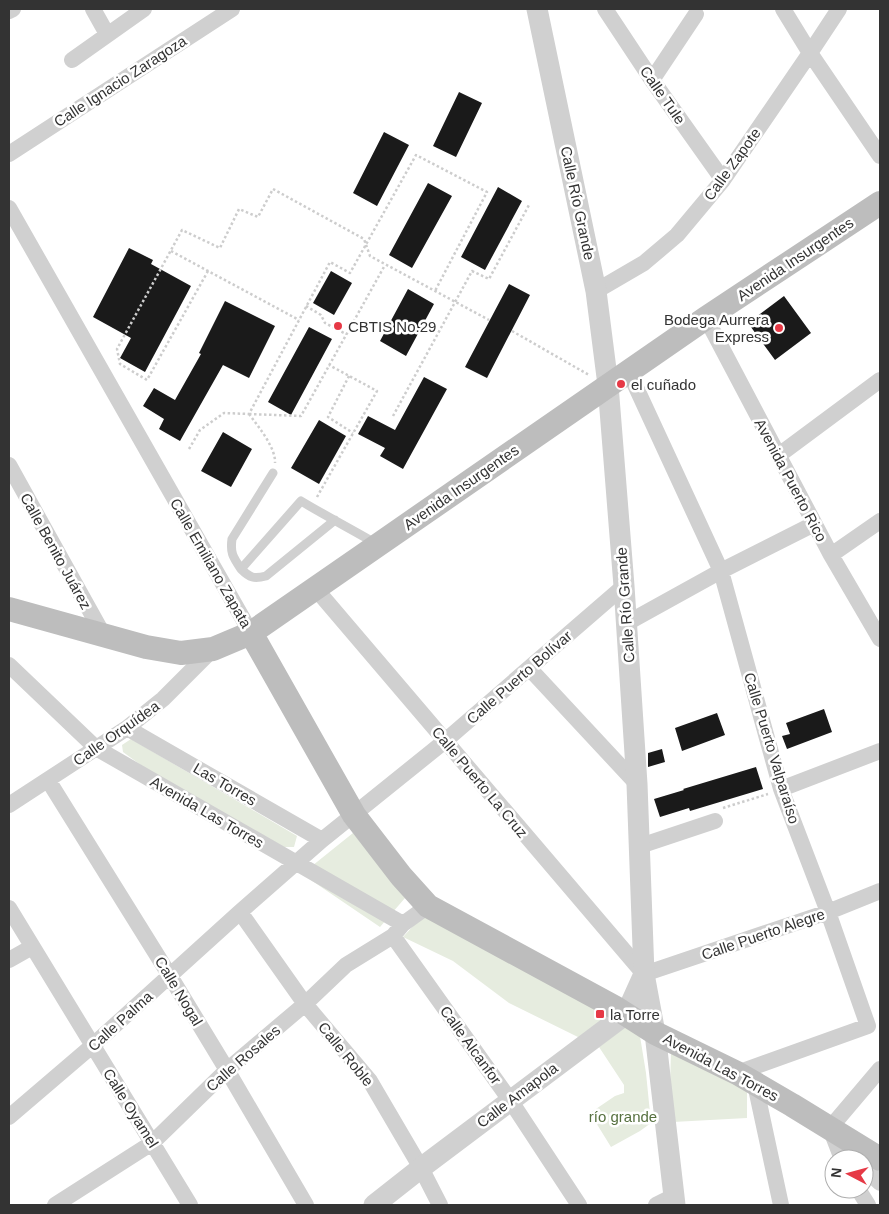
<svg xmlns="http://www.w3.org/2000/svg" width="889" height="1214" viewBox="0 0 889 1214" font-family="Helvetica,sans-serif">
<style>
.green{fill:#e6ecdf}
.building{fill:#1a1a1a}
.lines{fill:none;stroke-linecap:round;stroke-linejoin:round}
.path{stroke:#cdcdcd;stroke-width:2.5;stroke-dasharray:2.5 2.5;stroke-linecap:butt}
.service{stroke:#d0d0d0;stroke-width:9}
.minor{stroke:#d0d0d0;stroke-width:16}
.tertiary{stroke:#d0d0d0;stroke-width:21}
.secondary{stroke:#bdbdbd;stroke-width:24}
.poi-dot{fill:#e63946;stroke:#fff;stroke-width:2}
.labels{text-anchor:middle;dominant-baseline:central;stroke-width:5;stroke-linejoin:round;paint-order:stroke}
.street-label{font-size:15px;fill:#333;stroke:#fff}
.poi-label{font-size:15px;fill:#333;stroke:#fff;text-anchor:start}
.park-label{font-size:15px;fill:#56703f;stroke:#fff}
</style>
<rect width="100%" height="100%" fill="#fff"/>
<path class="green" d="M 131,739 L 297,836 L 294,847 L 284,847 L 153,774 L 123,752 L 122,745 Z
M 353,833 L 405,898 L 380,927 L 302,874 Z
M 425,913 L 613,1009 L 582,1039 L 509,1003 L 453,961 L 403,937 Z
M 626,1026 L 639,1030 L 646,1073 L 651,1123 L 640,1131 L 611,1147 L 590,1113 L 615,1096 L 624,1093 L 624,1085 L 599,1047 Z
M 671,1050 L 747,1086 L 747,1118 L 673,1122 L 670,1087 Z"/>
<path class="building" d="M 459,92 L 482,103 L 456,157 L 433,146 Z
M 384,132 L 409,145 L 377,206 L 353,193 Z
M 428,183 L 452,196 L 412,268 L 389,255 Z
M 498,187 L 522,201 L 485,270 L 461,257 Z
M 129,248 L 153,260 L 151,264 L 191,286 L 145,372 L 120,358 L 131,338 L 93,317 Z
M 331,271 L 352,283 L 334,315 L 313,303 Z
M 509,284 L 530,295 L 487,378 L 465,367 Z
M 408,289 L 434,304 L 406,356 L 380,341 Z
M 784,296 L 811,333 L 775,360 L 748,323 Z
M 225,301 L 275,326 L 249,378 L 223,365 L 180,441 L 159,429 L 164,419 L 143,406 L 154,388 L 175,400 L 201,354 L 199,353 Z
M 309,327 L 332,339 L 291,415 L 268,402 Z
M 424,377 L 447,389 L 403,469 L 380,456 L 385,448 L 358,434 L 368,416 L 395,430 Z
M 319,420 L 346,436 L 319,484 L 291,468 Z
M 223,432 L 252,449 L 231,487 L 201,471 Z
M 824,709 L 832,732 L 787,749 L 782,736 L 790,734 L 786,723 Z
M 717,713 L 725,735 L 682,751 L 675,728 Z
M 662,749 L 665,762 L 648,767 L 648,753 Z
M 756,767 L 763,789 L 690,811 L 689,808 L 660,817 L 654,799 L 684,790 L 683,789 Z"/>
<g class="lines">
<path class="path" d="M 171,251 L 299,320
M 208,271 L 147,380 L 120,364 L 117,349 L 182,230 L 220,248 L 239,209 L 258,217 L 273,189 L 364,239 L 370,256 L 489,320
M 306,306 L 321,315 L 325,323 L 346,334
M 512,331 L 589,375
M 349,376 L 328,417 L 353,433
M 249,414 L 301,416 L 385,265
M 249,414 C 258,426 276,448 275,463
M 393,416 L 472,271 L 489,279 L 529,205
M 189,449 L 200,430 L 224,413 L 249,414 L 330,262 L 350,273 L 416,155 L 487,192 L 435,291
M 317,497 L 377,391 L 329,365
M 723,808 L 768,794"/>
<path class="service" d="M 335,520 L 266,576 C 254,579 250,578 241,569 L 301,501 C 326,516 351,529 375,543
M 241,569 C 233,557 230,553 232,539 L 273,473"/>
<path class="minor" d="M 93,9 L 107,34
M 605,9 L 652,80 L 723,180
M 783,9 L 810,53 L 880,156
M 9,11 L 13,9
M 72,60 L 144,9
M 652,80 L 696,14
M 9,154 L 232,9
M 9,208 L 251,633
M 596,291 L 644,263 L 677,235 L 723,180 L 810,53 L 839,9
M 706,318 L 831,555 L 880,639
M 629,372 L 721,571 L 781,789 L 828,912 L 868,1026 L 737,1073
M 779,455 L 880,380
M 9,465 L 104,636
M 831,555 L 880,521
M 315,588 L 644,974 L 828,912 L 880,891
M 627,623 L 721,571 L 814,524
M 9,665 L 96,748 L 403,924
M 529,668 L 637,784
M 127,728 L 322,840
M 48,780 L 170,976 L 227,1070 L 306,1205
M 781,789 L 880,751
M 9,805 L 127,728 L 163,699 L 213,649
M 640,846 L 715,821
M 9,908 L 190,1205
M 240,912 L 305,1004 L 370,1081 L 421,1168 L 440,1205
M 393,936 L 510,1100 L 579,1205
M 9,960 L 32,947
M 755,1084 L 781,1205
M 9,1117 L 92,1046 L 240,912 L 322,840 L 445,741 L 624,586
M 842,1159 L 830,1128 L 880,1069
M 864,1168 L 880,1183
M 858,1189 L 868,1205
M 55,1205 L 152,1143 L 227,1070 L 305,1004 L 346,965 L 393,936 L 403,924 L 428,906
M 656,1205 L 674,1196"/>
<path class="tertiary" d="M 537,9 L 596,291 L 608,385 L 624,586 L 637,784 L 644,974 L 655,1033 L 675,1205
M 374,1205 L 421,1168 L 626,1014 L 644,974"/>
<path class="secondary" d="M 9,609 L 146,647 L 181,653 L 213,649 L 251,633 L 378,545 L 706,318 L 880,203
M 251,633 L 354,815 L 401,876 L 428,906 L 616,1008 L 655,1033 L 737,1073 L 792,1105 L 880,1159"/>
</g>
<g class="poi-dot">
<circle cx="338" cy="326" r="5"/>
<circle cx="779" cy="328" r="5"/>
<circle cx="621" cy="384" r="5"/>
<rect x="595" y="1009" width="10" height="10" rx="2.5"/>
</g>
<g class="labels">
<g class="street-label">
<text transform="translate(120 81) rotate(-33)">Calle Ignacio Zaragoza</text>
<text transform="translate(663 95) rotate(55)">Calle Tule</text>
<text transform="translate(732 164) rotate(-54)">Calle Zapote</text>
<text transform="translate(578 203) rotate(78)">Calle Río Grande</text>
<text transform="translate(795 259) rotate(-34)">Avenida Insurgentes</text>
<text transform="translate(791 480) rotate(62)">Avenida Puerto Rico</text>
<text transform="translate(461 487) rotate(-35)">Avenida Insurgentes</text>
<text transform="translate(56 551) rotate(61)">Calle Benito Juárez</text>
<text transform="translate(211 563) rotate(60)">Calle Emiliano Zapata</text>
<text transform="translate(625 605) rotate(-94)">Calle Río Grande</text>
<text transform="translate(519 677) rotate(-41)">Calle Puerto Bolívar</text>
<text transform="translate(116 733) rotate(-35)">Calle Orquídea</text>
<text transform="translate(772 748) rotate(73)">Calle Puerto Valparaíso</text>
<text transform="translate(480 782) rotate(50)">Calle Puerto La Cruz</text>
<text transform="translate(225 784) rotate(30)">Las Torres</text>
<text transform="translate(207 812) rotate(30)">Avenida Las Torres</text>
<text transform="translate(763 934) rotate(-19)">Calle Puerto Alegre</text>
<text transform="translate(179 991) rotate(59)">Calle Nogal</text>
<text transform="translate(120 1021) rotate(-42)">Calle Palma</text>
<text transform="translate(471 1045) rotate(54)">Calle Alcanfor</text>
<text transform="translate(346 1054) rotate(51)">Calle Roble</text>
<text transform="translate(243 1058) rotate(-41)">Calle Rosales</text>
<text transform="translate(721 1067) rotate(28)">Avenida Las Torres</text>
<text transform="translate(517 1095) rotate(-37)">Calle Amapola</text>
<text transform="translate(131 1108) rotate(58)">Calle Oyamel</text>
</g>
<g class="poi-label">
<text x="769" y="319" text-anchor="end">Bodega Aurrera<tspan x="769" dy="17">Express</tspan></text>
<text x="348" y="326">CBTIS No.29</text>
<text x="631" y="384">el cuñado</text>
<text x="610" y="1014">la Torre</text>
</g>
<g class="park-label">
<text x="623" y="1116">río grande</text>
</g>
</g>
<rect width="889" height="1214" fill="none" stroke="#333333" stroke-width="20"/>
<g transform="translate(849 1174) rotate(276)"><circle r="24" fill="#ffffff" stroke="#adadad"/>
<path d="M0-4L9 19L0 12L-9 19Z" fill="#e63946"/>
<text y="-8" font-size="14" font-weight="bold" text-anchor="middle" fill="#333333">N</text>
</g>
</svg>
